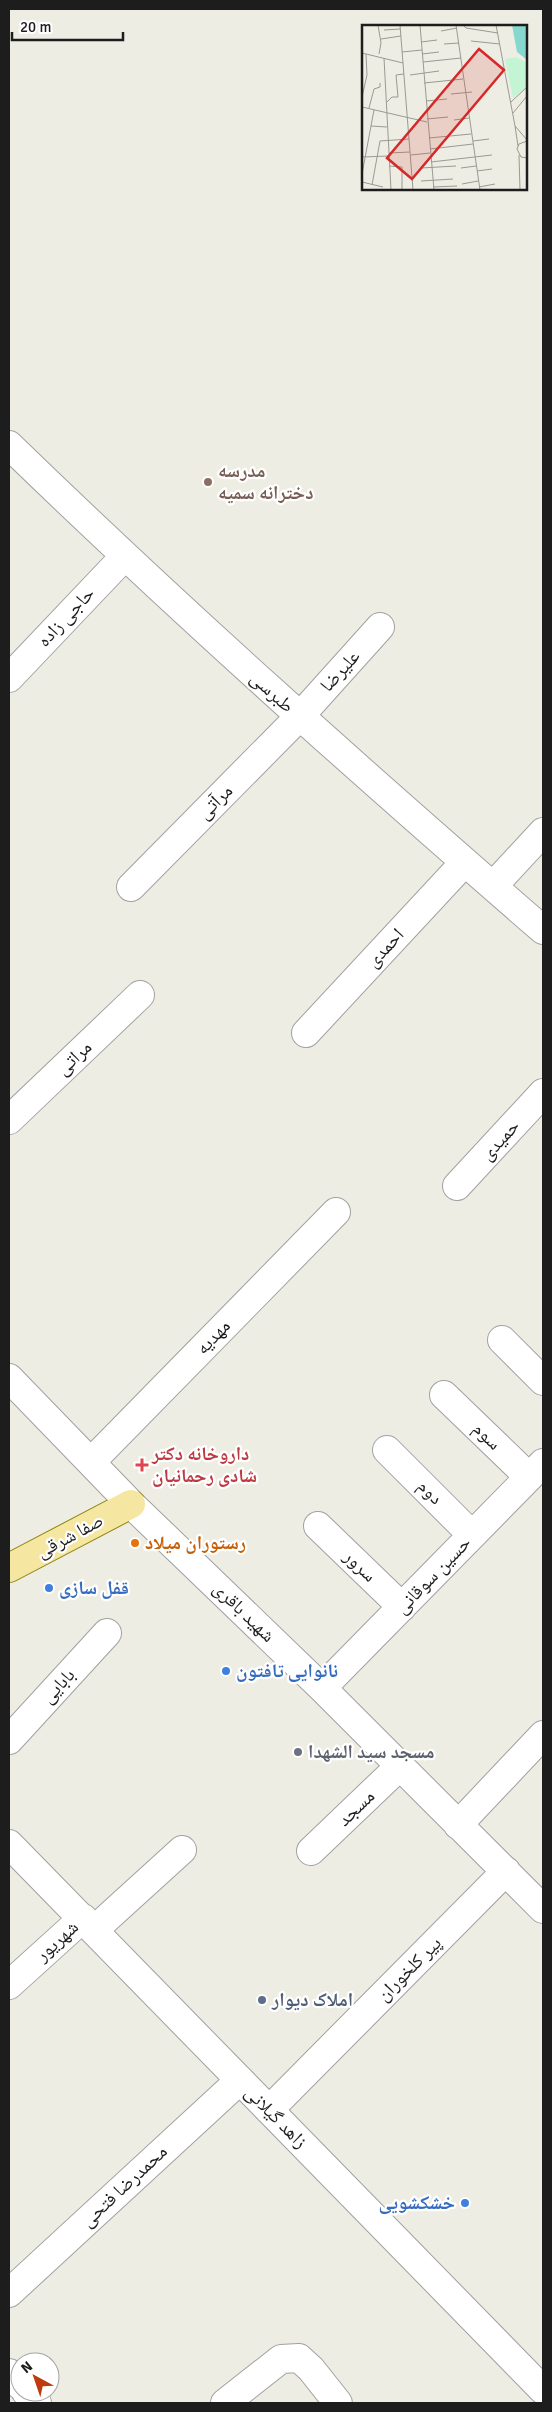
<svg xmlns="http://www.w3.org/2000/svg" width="552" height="2412" viewBox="0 0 552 2412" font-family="Signika,'Noto Naskh Arabic',sans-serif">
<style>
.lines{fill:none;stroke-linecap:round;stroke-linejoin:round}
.minor-casing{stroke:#a1a1a1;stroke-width:30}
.major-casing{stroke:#8c830a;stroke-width:30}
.minor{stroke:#fff;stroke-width:28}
.major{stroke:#f5e7a1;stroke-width:28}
.education-dot{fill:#8d6e63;stroke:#fff;stroke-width:2}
.health-dot{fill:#e0444e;stroke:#fff;stroke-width:2}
.food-dot{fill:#e8710a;stroke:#fff;stroke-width:2}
.shop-dot{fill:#3f7fe0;stroke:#fff;stroke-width:2}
.worship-dot{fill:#6b7280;stroke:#fff;stroke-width:2}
.service-dot{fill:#5c6f8a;stroke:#fff;stroke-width:2}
.labels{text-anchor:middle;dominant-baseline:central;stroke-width:4.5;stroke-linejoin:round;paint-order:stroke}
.education-label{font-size:19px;font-weight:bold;fill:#785e54;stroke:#fff;text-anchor:start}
.street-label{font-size:19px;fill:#1d1d1d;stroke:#fff}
.health-label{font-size:19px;font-weight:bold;fill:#be3a42;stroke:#fff;text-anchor:start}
.food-label{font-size:19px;font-weight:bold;fill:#c56008;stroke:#fff;text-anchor:start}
.shop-label{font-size:19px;font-weight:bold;fill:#366cbe;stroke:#fff;text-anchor:start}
.worship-label{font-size:19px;font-weight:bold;fill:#5b616d;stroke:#fff;text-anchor:start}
.service-label{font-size:19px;font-weight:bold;fill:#4e5e75;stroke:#fff;text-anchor:start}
.inset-road{fill:none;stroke:#9a9a94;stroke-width:1}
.view{fill:#d62828;fill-opacity:0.15;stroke:#d62828;stroke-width:2.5}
.inset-edge{fill:none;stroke:#1d1d1d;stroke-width:2.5}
</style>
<rect width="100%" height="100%" fill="#eeede3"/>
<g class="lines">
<defs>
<path id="minor" d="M 9,445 C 182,613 361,772 543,930
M 9,678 L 124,557
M 493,886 L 543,832
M 131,887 L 300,716 L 380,627
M 306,1033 L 464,863
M 9,1120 L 140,995
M 457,1186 L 543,1093
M 502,1340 L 543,1381
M 9,1378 L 131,1504 L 322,1688 L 543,1909
M 444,1395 L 529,1477
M 387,1450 L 472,1535
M 91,1462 L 336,1212
M 318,1526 L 402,1607
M 322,1688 L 543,1463
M 9,1740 L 107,1633
M 458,1825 L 543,1735
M 9,1844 L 543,2390
M 311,1851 L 401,1765
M 94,1930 L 182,1850
M 9,1985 L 83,1918
M 269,2110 L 506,1871
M 9,2293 L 240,2080
M 9,2373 L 20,2385
M 26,2392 L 37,2403
M 225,2403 L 281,2359 L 299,2358 L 311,2369 L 338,2403"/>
<path id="major" d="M 9,1568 L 131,1504"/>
</defs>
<use href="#minor" class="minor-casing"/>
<use href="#major" class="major-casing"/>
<use href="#minor" class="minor"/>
<use href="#major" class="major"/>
</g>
<circle class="education-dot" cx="208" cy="482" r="5"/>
<path class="health-dot" d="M139.5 1457.5h5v5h5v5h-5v5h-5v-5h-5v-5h5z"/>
<circle class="food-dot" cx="135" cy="1543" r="5"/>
<g class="shop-dot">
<circle cx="49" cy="1588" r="5"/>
<circle cx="226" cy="1671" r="5"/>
<circle cx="465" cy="2203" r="5"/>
</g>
<circle class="worship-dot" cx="298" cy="1752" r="5"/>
<circle class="service-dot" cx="262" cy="2000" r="5"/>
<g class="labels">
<g class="education-label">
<text x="218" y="471">مدرسه<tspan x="218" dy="22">دخترانه سمیه</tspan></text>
</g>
<g class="street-label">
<text transform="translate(66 617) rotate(-47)">حاجی زاده</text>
<text transform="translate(340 671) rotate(-48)">علیرضا</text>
<text transform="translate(272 692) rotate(42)">طبرسی</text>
<text transform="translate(215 802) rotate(-45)">مرآتی</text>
<text transform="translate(385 948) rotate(-47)">احمدی</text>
<text transform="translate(74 1058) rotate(-43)">مراتی</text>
<text transform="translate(500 1140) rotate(-47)">حمیدی</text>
<text transform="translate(213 1337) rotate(-46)">مهدیه</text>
<text transform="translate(487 1436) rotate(44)">سوم</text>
<text transform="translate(430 1492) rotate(45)">دوم</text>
<text transform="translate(70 1536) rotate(-28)">صفا شرقی</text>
<text transform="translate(360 1566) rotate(44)">سرور</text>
<text transform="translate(433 1575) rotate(-46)">حسین سوقانی</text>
<text transform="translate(244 1612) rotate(44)">شهید باقری</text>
<text transform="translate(58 1686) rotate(-47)">بابایی</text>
<text transform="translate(356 1808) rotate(-44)">مسجد</text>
<text transform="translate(57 1941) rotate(-42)">شهریور</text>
<text transform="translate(409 1969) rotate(-45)">پیر کلخوران</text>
<text transform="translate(276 2117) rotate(45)">زاهد گیلانی</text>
<text transform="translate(124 2186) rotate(-43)">محمدرضا فتحی</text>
</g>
<g class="health-label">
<text x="152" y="1454">داروخانه دکتر<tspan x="152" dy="22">شادی رحمانیان</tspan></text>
</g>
<g class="food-label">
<text x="145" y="1543">رستوران میلاد</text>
</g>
<g class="shop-label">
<text x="59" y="1588">قفل سازی</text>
<text x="236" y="1671">نانوایی تافتون</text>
<text x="455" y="2203" text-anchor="end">خشکشویی</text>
</g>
<g class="worship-label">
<text x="308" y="1752">مسجد سید الشهدا</text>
</g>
<g class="service-label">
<text x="272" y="2000">املاک دیوار</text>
</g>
</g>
<g transform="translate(362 25)">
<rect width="165" height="165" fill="#eeede3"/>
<path d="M 154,32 L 165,38 L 165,62 L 151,73 L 143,34 Z" fill="#c3f5d4"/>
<path d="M 150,0 L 165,0 L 165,35 L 155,27 Z" fill="#86d8ce"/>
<path class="inset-road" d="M 16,0 L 19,18 L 17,29M 38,0 L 51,165M 58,0 L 72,165M 94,0 L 118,165M 101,0 L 104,3 L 136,8M 134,0 L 153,101M 22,5 L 38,4M 79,6 L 95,3M 19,14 L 39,11M 109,16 L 138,19M 59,17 L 75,15M 82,19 L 97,18M 40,27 L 60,25M 0,28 L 41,38M 60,29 L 77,27M 22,33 L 29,165M 61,37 L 99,33M 48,50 L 77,46M 62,58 L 101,54M 89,69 L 110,67M 0,72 L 5,50 L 4,29M 64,76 L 85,74M 25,77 L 30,72 L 36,72 L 34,50 L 42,49M 149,77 L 165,62M 0,82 L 65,97M 7,83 L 12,64 L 18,62 L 18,58M 151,88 L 165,71M 65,94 L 86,92M 92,95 L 107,93M 9,101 L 25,102M 67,113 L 109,109M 111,116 L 127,114M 165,116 L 157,119 L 155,124 L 159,132 L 165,133M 156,121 L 153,101 L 165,115M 68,124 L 111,119M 27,128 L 48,127M 49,130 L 68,128M 157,130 L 158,165M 0,132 L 27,131M 69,137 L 130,130M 27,141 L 40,142 L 40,165M 59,143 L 94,141M 99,143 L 114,141M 115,146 L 130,144M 0,149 L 12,85M 59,156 L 91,154M 0,157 L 21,162M 100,159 L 116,156M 10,160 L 18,116 L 47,114M 71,162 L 95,161M 117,162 L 133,159"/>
<path class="view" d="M 117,24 L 142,45 L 50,154 L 25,133 Z"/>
<rect width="165" height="165" class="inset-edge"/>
</g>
<rect width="552" height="2412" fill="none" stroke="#1d1d1d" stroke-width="20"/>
<g transform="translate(35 2377) rotate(320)"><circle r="24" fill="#ffffff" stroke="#a5a5a5"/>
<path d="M0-4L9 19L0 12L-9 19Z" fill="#bd3b0d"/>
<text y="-8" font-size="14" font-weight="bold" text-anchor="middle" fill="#1d1d1d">N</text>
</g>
<path d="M12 32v8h111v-8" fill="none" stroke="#1d1d1d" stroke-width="2.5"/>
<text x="20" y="32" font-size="15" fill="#1d1d1d" stroke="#ffffff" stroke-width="4" paint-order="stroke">20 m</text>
</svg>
